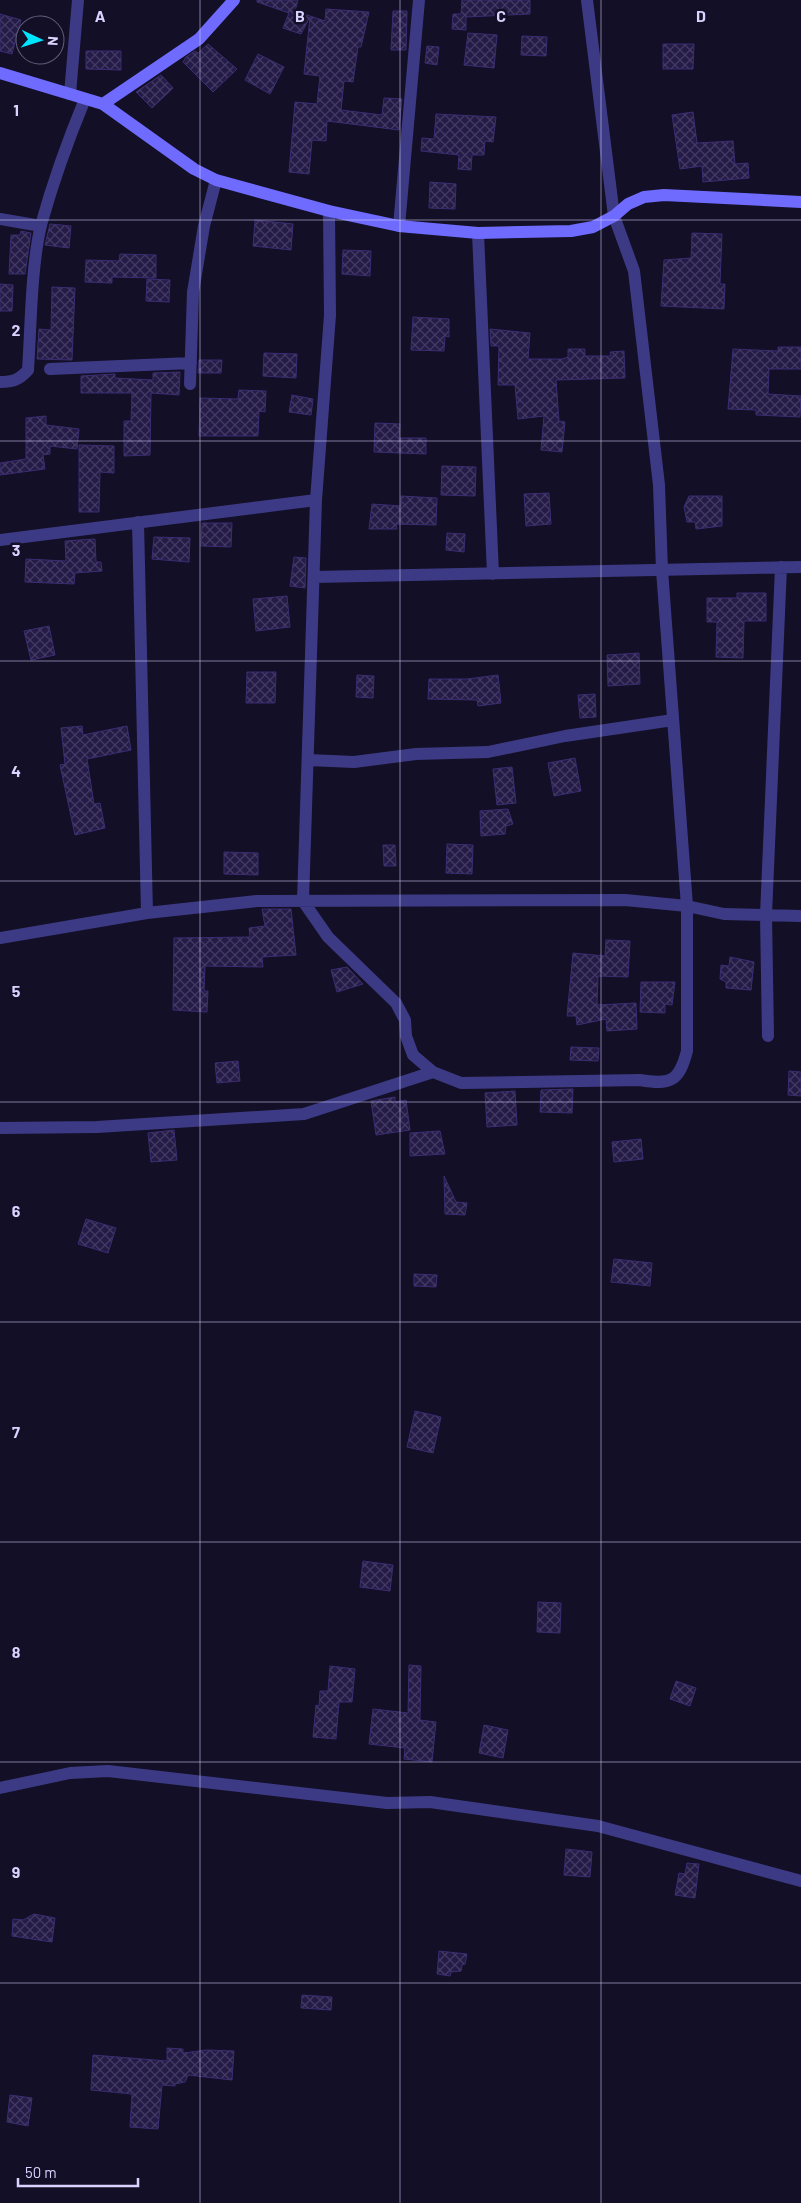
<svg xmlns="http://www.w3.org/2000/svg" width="801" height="2203" viewBox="0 0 801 2203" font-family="Barlow,sans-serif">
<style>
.building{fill:url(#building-cross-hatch);stroke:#3b2d73}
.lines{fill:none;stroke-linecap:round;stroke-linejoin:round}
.street{stroke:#3d3a85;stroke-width:12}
.secondary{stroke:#6f6bff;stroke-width:12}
.grid{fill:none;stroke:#d9d4ff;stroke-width:1;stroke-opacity:0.55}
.grid-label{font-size:16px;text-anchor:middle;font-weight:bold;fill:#d9d4ff;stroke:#130f26;stroke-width:5;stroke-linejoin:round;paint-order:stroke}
</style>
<defs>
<pattern id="building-cross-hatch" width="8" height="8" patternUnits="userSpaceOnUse" patternTransform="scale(1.25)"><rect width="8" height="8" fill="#241b47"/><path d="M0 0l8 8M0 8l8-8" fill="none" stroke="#433b63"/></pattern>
</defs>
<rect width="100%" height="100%" fill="#130f26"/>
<path class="building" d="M 257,0 L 298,0 L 295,11 L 325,21 L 326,9 L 369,12 L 361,47 L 358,47 L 353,82 L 344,81 L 341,110 L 382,115 L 384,98 L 402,99 L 399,130 L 327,121 L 326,141 L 312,140 L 309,174 L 289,172 L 295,102 L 317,104 L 320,76 L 304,74 L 310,17 L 301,34 L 283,28 L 289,13 L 257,2 Z
M 462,0 L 530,0 L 530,14 L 466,17 L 466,30 L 452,29 L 453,14 L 461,14 Z
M 393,11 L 407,11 L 406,50 L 391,50 Z
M 0,14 L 21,20 L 12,54 L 0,51 Z
M 468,33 L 497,35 L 494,68 L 464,65 Z
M 522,36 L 547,37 L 546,56 L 521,55 Z
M 208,44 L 237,69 L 213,92 L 183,62 L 186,57 L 195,51 L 198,53 Z
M 663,44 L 694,44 L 693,69 L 663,69 Z
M 427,46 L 439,47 L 437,65 L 425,63 Z
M 86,51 L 121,51 L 121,70 L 86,69 Z
M 258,54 L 284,67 L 270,94 L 245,80 Z
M 161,75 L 173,88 L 152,108 L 136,92 Z
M 693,112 L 697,143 L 733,141 L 735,164 L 748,163 L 749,178 L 703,182 L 702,166 L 680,169 L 672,115 Z
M 436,114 L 496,117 L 493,142 L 485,141 L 484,155 L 472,155 L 471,170 L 458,169 L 459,155 L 421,151 L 422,138 L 434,139 Z
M 430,182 L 456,184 L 455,209 L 429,208 Z
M 255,220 L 293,224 L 291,250 L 253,246 Z
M 50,224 L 71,226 L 69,248 L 45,245 Z
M 21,231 L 31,233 L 25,274 L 9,274 L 11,235 L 20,235 Z
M 692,233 L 722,234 L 720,284 L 725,284 L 724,309 L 661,306 L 664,260 L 691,258 Z
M 343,250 L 371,251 L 370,276 L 342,274 Z
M 120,254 L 156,255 L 156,278 L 112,277 L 112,283 L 85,282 L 86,260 L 119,261 Z
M 147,279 L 170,280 L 169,302 L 146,301 Z
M 0,284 L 13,285 L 12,311 L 0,311 Z
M 52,287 L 75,288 L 72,360 L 37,359 L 39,329 L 51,330 Z
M 413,317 L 449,319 L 449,337 L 445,336 L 444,351 L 411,350 Z
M 490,329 L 530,333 L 528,359 L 562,359 L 568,357 L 568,349 L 585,349 L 585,356 L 611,356 L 610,352 L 624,351 L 625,378 L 556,380 L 559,421 L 565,422 L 562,452 L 541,450 L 544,416 L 518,419 L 515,385 L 498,385 L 499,346 L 491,346 Z
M 778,347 L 801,347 L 801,369 L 769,369 L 768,394 L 801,396 L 800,417 L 756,415 L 756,410 L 728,409 L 733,349 L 778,351 Z
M 264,353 L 297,354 L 296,378 L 263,376 Z
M 199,360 L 222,360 L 221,373 L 198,373 Z
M 180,372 L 179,395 L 151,393 L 150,455 L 124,456 L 124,421 L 131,421 L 132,393 L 81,393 L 81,376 L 115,374 L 115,378 L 153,380 L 153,373 Z
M 239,390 L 266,391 L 265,412 L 259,411 L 258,436 L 199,436 L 200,398 L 238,399 Z
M 292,395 L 313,399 L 311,415 L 289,412 Z
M 46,416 L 46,425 L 79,429 L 77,449 L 50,446 L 50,454 L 43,455 L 45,469 L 0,475 L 0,463 L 26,459 L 26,418 Z
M 375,423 L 400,424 L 399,438 L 426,438 L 426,454 L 374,452 Z
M 79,445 L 114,446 L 114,473 L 100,472 L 99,512 L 79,512 Z
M 442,466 L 476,467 L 475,496 L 441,495 Z
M 549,493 L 551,524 L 526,526 L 524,494 Z
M 401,496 L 437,498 L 436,525 L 396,524 L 397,529 L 369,529 L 372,504 L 401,506 Z
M 689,496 L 722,496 L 722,526 L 696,529 L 695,522 L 687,522 L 684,507 Z
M 202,523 L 232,523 L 231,547 L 201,546 Z
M 447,533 L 465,534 L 464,552 L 446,550 Z
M 154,537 L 190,538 L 189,562 L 152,559 Z
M 95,539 L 96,562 L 101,562 L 102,571 L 75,573 L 74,584 L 25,582 L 26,559 L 66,561 L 65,541 Z
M 294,557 L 306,558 L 305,588 L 290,586 Z
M 737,593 L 766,593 L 766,621 L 744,621 L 743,658 L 716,657 L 717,622 L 707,622 L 707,598 L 737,598 Z
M 287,596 L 290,627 L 256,631 L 253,599 Z
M 49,626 L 55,655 L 31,660 L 24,631 Z
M 639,653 L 640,684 L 608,686 L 607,655 Z
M 247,672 L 276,672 L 275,703 L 246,703 Z
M 357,675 L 374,676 L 373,698 L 356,697 Z
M 498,675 L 501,703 L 478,706 L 477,700 L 428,699 L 429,679 L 467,679 Z
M 595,694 L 596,717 L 580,718 L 578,695 Z
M 82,726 L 83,735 L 127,726 L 131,750 L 87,759 L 94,804 L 100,803 L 105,828 L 75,835 L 60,765 L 65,764 L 61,728 Z
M 575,758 L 581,791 L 554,796 L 548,763 Z
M 512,767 L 516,803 L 497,805 L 493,769 Z
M 508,809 L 513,824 L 506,826 L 505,834 L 481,836 L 480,811 Z
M 447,844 L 473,845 L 472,874 L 446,873 Z
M 383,845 L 395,845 L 396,866 L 384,866 Z
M 224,852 L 258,853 L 258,875 L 224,874 Z
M 262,909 L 291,909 L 296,955 L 262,957 L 263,967 L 205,966 L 204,991 L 208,991 L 207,1012 L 173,1010 L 174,938 L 250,937 L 249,928 L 265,926 Z
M 606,940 L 630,941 L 628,977 L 598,976 L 597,1005 L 636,1003 L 637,1029 L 607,1031 L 606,1019 L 577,1025 L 576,1016 L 567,1016 L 573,953 L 605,956 Z
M 730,957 L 754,962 L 751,990 L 726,988 L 726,982 L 720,979 L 721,965 L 729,966 Z
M 347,967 L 363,984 L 337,992 L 331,970 Z
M 641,982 L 675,982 L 672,1005 L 665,1004 L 665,1013 L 640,1012 Z
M 571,1047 L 599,1048 L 598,1061 L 570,1060 Z
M 238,1061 L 240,1081 L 217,1083 L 215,1063 Z
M 789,1071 L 801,1072 L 801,1096 L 788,1095 Z
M 573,1089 L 572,1113 L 540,1112 L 541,1090 Z
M 515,1091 L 517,1125 L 487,1127 L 485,1093 Z
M 395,1097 L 395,1102 L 406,1100 L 410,1130 L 376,1135 L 371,1101 Z
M 174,1130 L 177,1160 L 151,1162 L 148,1133 Z
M 440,1131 L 445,1154 L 410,1156 L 410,1133 Z
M 641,1139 L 643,1159 L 614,1162 L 612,1142 Z
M 444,1176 L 456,1202 L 467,1203 L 465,1215 L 445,1214 Z
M 86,1219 L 116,1228 L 108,1253 L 78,1244 Z
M 614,1259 L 652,1263 L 650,1286 L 611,1282 Z
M 414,1274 L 437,1275 L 436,1287 L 414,1286 Z
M 415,1411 L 441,1417 L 433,1453 L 407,1447 Z
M 363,1561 L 393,1565 L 390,1591 L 360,1587 Z
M 538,1602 L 561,1603 L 560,1633 L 537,1632 Z
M 409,1665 L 421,1666 L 420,1720 L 436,1722 L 432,1762 L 404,1759 L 405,1748 L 369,1744 L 373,1709 L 408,1713 Z
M 330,1666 L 355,1669 L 352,1702 L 339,1702 L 336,1739 L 313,1737 L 316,1705 L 319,1706 L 320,1691 L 328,1691 Z
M 676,1681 L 696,1688 L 690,1706 L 670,1699 Z
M 484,1725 L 508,1730 L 503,1758 L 479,1753 Z
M 566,1849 L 592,1852 L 590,1877 L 564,1875 Z
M 687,1863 L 699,1864 L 695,1898 L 675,1895 L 679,1873 L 685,1874 Z
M 34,1914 L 55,1918 L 52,1942 L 12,1936 L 13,1919 L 23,1920 Z
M 439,1951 L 467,1954 L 465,1964 L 462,1965 L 461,1971 L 451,1972 L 450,1976 L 437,1974 Z
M 302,1995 L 332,1997 L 331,2010 L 301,2008 Z
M 167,2048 L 183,2049 L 183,2053 L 207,2050 L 234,2051 L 232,2080 L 188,2075 L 185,2082 L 175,2084 L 175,2086 L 162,2085 L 158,2129 L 130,2127 L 132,2094 L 91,2090 L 93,2055 L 167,2061 Z
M 10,2095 L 32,2098 L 28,2126 L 7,2122 Z"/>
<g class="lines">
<path class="street" d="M 70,94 L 78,0
M 329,211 L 330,315 L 316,500 L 303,901 L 328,937 L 396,1003 L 405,1020 L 406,1036 L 413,1055 L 433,1072 L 461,1083 L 640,1080 C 670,1085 679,1082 687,1051 L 687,906 L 662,570 L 659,485 L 634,271 L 614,216 L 587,0
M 0,219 L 41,226
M 399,226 L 419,0
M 478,233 L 493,574
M 50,369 L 191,363
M 0,382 C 13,382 19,380 28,370 C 31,326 31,267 41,225 C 53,182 68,140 85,99
M 190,384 L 193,292 L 204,226 L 216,180
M 138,522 L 147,913
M 0,540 L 316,500
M 314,577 L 801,567
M 308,760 L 354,762 L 416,754 L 488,752 L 565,736 L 673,720
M 0,938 L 147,913 L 257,901 L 625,900 L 687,906 L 724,914 L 801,916
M 768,1036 L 766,915 L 781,567
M 0,1128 L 97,1127 L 304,1114 L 433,1072
M 0,1788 L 70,1773 L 108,1771 L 387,1803 L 430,1802 L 598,1826 L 801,1881"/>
<path class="secondary" d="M 0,73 L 103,104 L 194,169 L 216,180 L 329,211 L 399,226 L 478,233 L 571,231 L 593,227 L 614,216 L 628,204 L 644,197 L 664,195 L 801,202
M 103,104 L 199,39 L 234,0"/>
</g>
<path class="grid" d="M 200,0 L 200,2203M 400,0 L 400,2203M 601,0 L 601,2203M 0,220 L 801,220M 0,441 L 801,441M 0,661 L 801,661M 0,881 L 801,881M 0,1102 L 801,1102M 0,1322 L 801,1322M 0,1542 L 801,1542M 0,1762 L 801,1762M 0,1983 L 801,1983"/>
<g class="grid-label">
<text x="100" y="22">A</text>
<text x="300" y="22">B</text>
<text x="501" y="22">C</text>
<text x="701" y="22">D</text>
<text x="16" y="116">1</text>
<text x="16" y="336">2</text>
<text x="16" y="556">3</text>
<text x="16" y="777">4</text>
<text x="16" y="997">5</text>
<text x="16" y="1217">6</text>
<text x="16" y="1438">7</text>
<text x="16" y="1658">8</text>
<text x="16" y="1878">9</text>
</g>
<g transform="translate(40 40) rotate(94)"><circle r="24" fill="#130f26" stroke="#625e7d"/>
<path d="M0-4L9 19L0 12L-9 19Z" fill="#00e5ff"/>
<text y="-8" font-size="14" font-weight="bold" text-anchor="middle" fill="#d9d4ff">N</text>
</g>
<path d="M18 2178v8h120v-8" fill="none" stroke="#d9d4ff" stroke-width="2.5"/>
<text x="25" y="2178" font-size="15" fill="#d9d4ff" stroke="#130f26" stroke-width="4" paint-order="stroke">50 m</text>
</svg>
